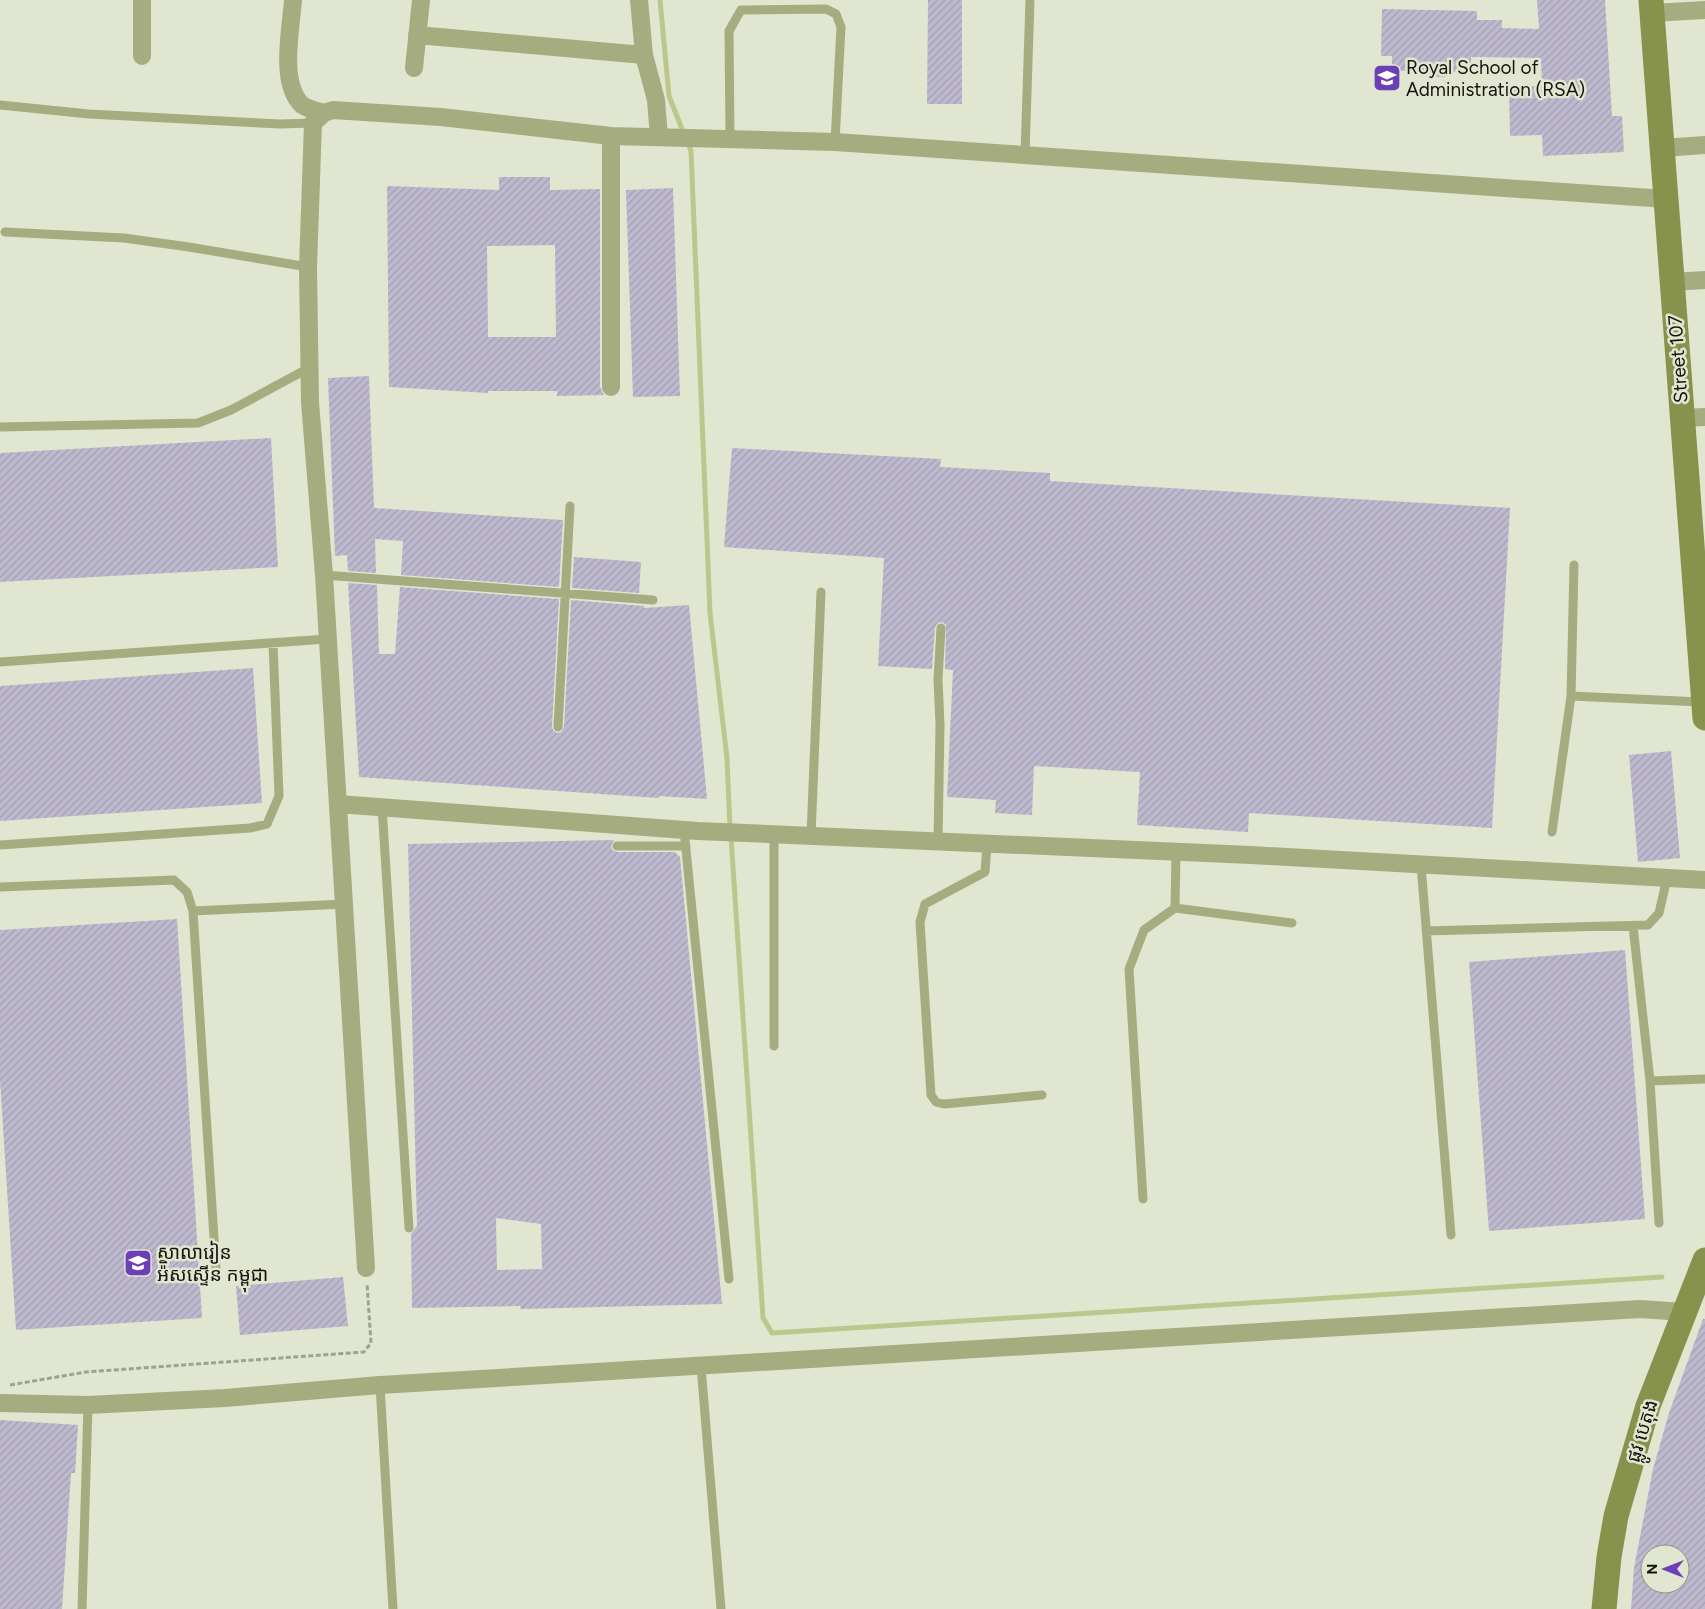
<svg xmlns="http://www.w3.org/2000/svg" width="1705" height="1609" viewBox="0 0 1705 1609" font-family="Figtree,'Noto Sans Khmer',sans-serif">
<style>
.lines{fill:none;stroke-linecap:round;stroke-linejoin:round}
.stream{stroke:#bcc78c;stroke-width:5}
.building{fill:url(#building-hatch);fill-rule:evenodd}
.path{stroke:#9da18f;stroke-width:3;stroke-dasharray:5 2.5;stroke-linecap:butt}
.lane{stroke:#a5ad80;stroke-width:9}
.street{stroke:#a5ad80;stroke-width:18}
.secondary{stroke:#87934c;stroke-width:25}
.labels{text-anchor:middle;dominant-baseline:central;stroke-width:5;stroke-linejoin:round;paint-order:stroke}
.poi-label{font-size:19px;fill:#13150d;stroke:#e1e6d0;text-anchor:start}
.street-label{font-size:19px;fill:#13150d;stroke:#e1e6d0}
</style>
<defs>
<pattern id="building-hatch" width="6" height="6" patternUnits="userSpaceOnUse" patternTransform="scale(1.25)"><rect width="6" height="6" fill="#beb9ce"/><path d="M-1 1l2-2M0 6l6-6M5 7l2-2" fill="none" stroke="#a29eb0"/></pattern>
</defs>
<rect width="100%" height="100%" fill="#e1e6d0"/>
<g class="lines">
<path class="stream" d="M 660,0 L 669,96 L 684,134
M 687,141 L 691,151 L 710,613 L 727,758 L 730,828
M 731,837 L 763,1318 L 772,1333 L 1662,1277"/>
</g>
<path class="building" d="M 928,0 L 962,0 L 962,104 L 927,104 Z
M 1537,0 L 1605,0 L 1612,116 L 1622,116 L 1624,152 L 1543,156 L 1542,135 L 1510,136 L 1509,87 L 1542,86 L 1541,58 L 1471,57 L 1471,72 L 1445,72 L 1445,77 L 1418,76 L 1418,71 L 1392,71 L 1392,56 L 1381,56 L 1382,9 L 1477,11 L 1477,20 L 1502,20 L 1502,28 L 1539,29 Z
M 499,177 L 550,177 L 550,190 L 600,189 L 600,387 L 604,395 L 557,396 L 557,391 L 488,391 L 488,393 L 389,387 L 387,186 L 499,190 ZM 555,245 L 556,337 L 488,337 L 487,246 Z
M 673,188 L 680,396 L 633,397 L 626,190 Z
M 369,376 L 374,508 L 563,520 L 559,587 L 401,575 L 403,541 L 375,539 L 376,573 L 348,571 L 347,555 L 335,556 L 328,378 Z
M 271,438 L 278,567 L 0,582 L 0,453 Z
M 732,448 L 941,459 L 940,467 L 1050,473 L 1050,481 L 1510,508 L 1492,828 L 1249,813 L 1248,832 L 1137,825 L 1140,772 L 1034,766 L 1032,815 L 995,813 L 996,800 L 947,797 L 953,670 L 945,669 L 946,625 L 944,623 L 939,622 L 935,627 L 932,669 L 878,666 L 884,558 L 724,547 Z
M 574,557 L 641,562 L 639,593 L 572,588 Z
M 348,583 L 377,585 L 379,654 L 395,654 L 400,587 L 559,599 L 552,727 L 553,730 L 557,733 L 561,732 L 564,727 L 571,600 L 644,606 L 644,608 L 689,605 L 707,799 L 659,796 L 658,798 L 359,777 Z
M 253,668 L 262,803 L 0,821 L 0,686 Z
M 1671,751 L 1680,858 L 1638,862 L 1629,755 Z
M 614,840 L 611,846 L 612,850 L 617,852 L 675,852 L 680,857 L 722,1304 L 521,1309 L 520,1306 L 412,1308 L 411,1234 L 417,1226 L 408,844 ZM 496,1218 L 541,1224 L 542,1269 L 497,1270 Z
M 177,919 L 202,1318 L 16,1330 L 0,1080 L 0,930 Z
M 1625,950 L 1645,1219 L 1489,1231 L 1469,962 Z
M 343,1277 L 348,1326 L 240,1335 L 236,1286 Z
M 1703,1319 L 1705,1319 L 1705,1609 L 1631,1609 L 1634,1568 L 1653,1469 L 1669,1413 ZM 1650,1554 L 1680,1554 L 1680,1584 L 1650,1584 Z
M 0,1420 L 78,1425 L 75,1473 L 71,1473 L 62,1609 L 0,1609 Z"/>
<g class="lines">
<path class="path" d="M 10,1385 L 86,1372 L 364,1352 L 371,1343 L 367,1283"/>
<path class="lane" d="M 0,105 L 89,114 L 280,124 L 313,123
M 730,139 L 729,31 L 741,10 L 826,9 L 836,14 L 841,27 L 835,142
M 1025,154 L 1030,0
M 5,232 L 124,238 L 189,247 L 308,267
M 0,427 L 198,423 L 231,410 L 309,368
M 324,575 L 653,600
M 0,662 L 327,639
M 1571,696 L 1574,565
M 558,727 L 570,506
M 382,807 L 409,1228
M 684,830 L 729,1279
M 1552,832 L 1571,696 L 1701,702
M 774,835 L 774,1046
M 811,836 L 821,592
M 938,842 L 940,725 L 938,679 L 941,628
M 987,844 L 985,872 L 925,904 L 920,922 L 931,1095 L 936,1102 L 944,1104 L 1042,1095
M 0,845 L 250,828 L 267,824 L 279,796 L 273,643
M 617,846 L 686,846
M 1421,865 L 1451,1235
M 0,887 L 174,880 L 187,892 L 193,911 L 216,1269
M 1175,908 L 1292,923
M 193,911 L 345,904
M 1633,926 L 1650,1081
M 1426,931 L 1648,925 L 1659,913 L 1667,878
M 1143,1199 L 1129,969 L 1144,930 L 1175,908 L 1176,852
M 1659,1223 L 1650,1081 L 1705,1079
M 701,1366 L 721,1609
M 380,1385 L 393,1609
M 82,1609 L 88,1405"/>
<path class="street" d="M 293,0 C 291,29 279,83 302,105 C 308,109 317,111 324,113
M 639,0 L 644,55 L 656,100 L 659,137
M 1652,13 L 1705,10
M 417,35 L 644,55
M 142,56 L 142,0
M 414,68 L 421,0
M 611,136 L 611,387
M 1662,148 L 1705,145
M 1672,282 L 1705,280
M 1682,418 L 1705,417
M 338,804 L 698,831 L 1251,855 L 1705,880
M 366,1268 L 324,575 L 310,402 L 308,267 L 313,123 L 324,113 L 333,110 L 441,117 L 611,136 L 835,142 L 1666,199
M 0,1403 L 88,1405 L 225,1398 L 380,1385 L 1640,1309 L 1684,1312"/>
<path class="secondary" d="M 1651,0 L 1705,718
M 1604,1609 L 1609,1557 L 1616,1516 L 1648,1406 L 1705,1260"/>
</g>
<defs>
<symbol id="school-square" viewBox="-11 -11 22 22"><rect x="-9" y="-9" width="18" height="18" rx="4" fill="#6d3fb6" stroke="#e1e6d0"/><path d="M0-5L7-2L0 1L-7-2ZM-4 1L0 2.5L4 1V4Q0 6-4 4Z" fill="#fff"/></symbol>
</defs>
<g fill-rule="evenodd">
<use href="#school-square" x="1371" y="62" width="32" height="32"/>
<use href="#school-square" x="122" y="1247" width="32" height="32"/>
</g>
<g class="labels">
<g class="poi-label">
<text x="1406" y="67">Royal School of<tspan x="1406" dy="22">Administration (RSA)</tspan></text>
<text x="157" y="1252">សាលារៀន<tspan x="157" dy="22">អ៉ិសស្ទើន កម្ពុជា</tspan></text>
</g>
<g class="street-label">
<text transform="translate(1678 359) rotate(-94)">Street 107</text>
<text transform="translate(1642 1431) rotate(-73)">ផ្លូវ បេតុង</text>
</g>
</g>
<g transform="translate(1665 1569) rotate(270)"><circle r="24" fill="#e1e6d0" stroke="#8f9282"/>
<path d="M0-4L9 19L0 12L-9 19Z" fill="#6d3fb6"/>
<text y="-8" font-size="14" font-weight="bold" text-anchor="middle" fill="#13150d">N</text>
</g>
</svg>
